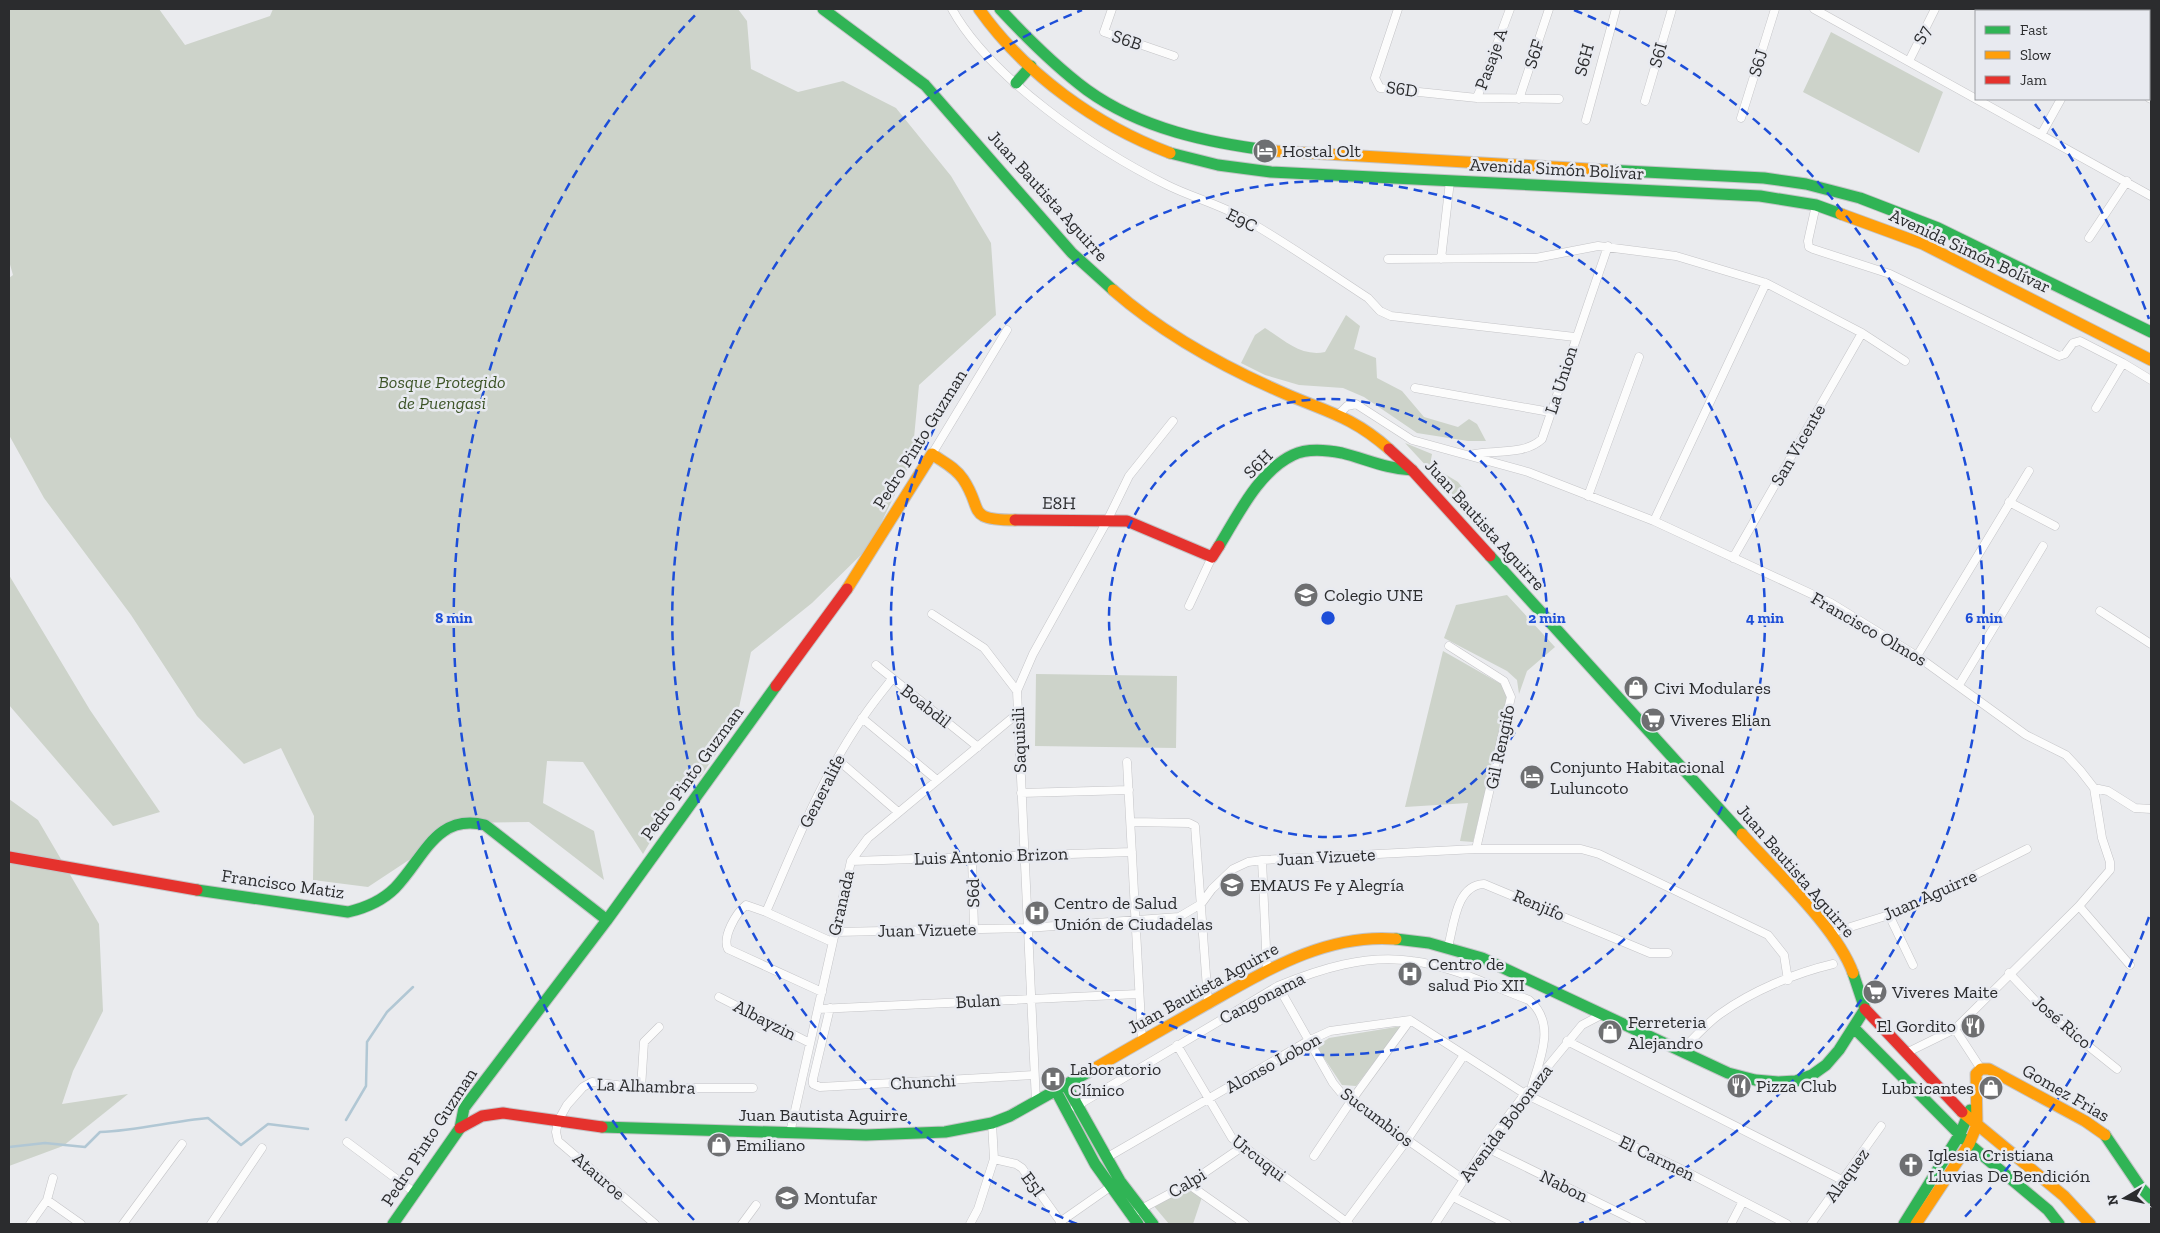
<svg xmlns="http://www.w3.org/2000/svg" width="2160" height="1233" viewBox="0 0 2160 1233" font-family="'Zilla Slab',serif">
<style>
.green{fill:#cdd3ca}
.lines{fill:none;stroke-linecap:round;stroke-linejoin:round}
.stream{stroke:#b1c7d4;stroke-width:2.5}
.street-casing{stroke:#c4c4c7;stroke-width:9}
.fast-casing{stroke:#c4c4c7;stroke-width:13}
.slow-casing{stroke:#c4c4c7;stroke-width:13}
.jam-casing{stroke:#c4c4c7;stroke-width:13}
.street{stroke:#fcfcfc;stroke-width:8}
.fast{stroke:#30b455;stroke-width:11}
.slow{stroke:#ff9f0a;stroke-width:11}
.jam{stroke:#e5322d;stroke-width:11}
.ring{fill:none;stroke:#1d4ed8;stroke-width:2.5;stroke-dasharray:9 6}
.labels{text-anchor:middle;dominant-baseline:central;stroke-width:5;stroke-linejoin:round;paint-order:stroke}
.street-label{font-size:18px;fill:#2b2c2e;stroke:#e8eaf0}
.poi-label{font-size:18px;fill:#2b2c2e;stroke:#e8eaf0;text-anchor:start}
.park-label{font-size:18px;font-style:italic;fill:#3e5529;stroke:#e8eaf0}
.centre{fill:#1d4ed8;stroke:#e8eaf0;stroke-width:2.5}
.ring-label{font-size:15px;text-anchor:middle;font-weight:bold;fill:#1d4ed8;stroke:#e8eaf0;stroke-width:5;stroke-linejoin:round;paint-order:stroke}
</style>
<rect width="100%" height="100%" fill="#eaebee"/>
<path class="green" d="M 9,9 L 159,9 L 185,45 L 270,16 L 273,9 L 738,9 L 747,21 L 751,69 L 798,92 L 843,81 L 896,108 L 951,176 L 991,243 L 996,315 L 919,385 L 912,459 L 870,546 L 812,603 L 751,652 L 735,726 L 701,776 L 675,800 L 643,854 L 583,762 L 547,761 L 543,803 L 594,831 L 604,880 L 529,822 L 459,823 L 418,854 L 368,887 L 313,880 L 314,816 L 281,748 L 244,764 L 197,716 L 131,615 L 44,498 L 9,435 L 9,278 L 13,275 L 9,261 Z
M 1831,32 L 1943,92 L 1919,153 L 1803,92 Z
M 1346,315 L 1360,326 L 1354,349 L 1376,358 L 1377,378 L 1402,391 L 1424,417 L 1458,427 L 1469,419 L 1477,424 L 1486,441 L 1468,441 L 1417,433 L 1364,397 L 1343,388 L 1299,385 L 1265,375 L 1241,363 L 1255,335 L 1265,328 C 1284,340 1301,357 1325,352 Z
M 1405,443 L 1432,454 L 1430,465 L 1458,482 L 1465,491 L 1462,500 L 1465,508 Z
M 9,575 L 90,710 L 160,812 L 113,826 L 9,705 Z
M 1507,595 L 1555,647 L 1527,671 L 1519,694 L 1517,680 L 1507,671 L 1444,638 L 1456,605 Z
M 1443,651 L 1501,684 L 1506,692 L 1507,703 L 1473,842 L 1460,841 L 1468,803 L 1405,807 Z
M 1036,674 L 1177,676 L 1176,748 L 1035,746 Z
M 9,799 L 38,820 L 99,924 L 103,1011 L 73,1071 L 62,1104 L 128,1094 L 63,1146 L 9,1166 Z
M 1402,1026 L 1356,1086 L 1342,1085 L 1318,1049 L 1320,1044 L 1329,1038 Z
M 1187,1187 L 1202,1197 L 1193,1224 L 1169,1224 L 1153,1205 Z"/>
<g class="lines">
<path class="stream" d="M 346,1120 L 366,1086 L 367,1042 L 387,1012 L 413,987
M 9,1147 L 45,1143 L 85,1147 L 100,1132 C 137,1131 172,1121 208,1118 L 241,1145 L 268,1124 L 308,1129"/>
<defs>
<path id="street" d="M 952,9 C 990,78 1096,150 1167,185 C 1191,197 1221,205 1243,218 C 1286,243 1327,271 1368,298 L 1380,311 L 1391,316 L 1575,337
M 1112,9 L 1104,32 L 1174,56
M 1398,9 L 1375,78 L 1380,88 L 1477,98 L 1559,99
M 1814,9 L 2151,196
M 1989,9 L 1994,11
M 2110,11 L 2111,9
M 1909,61 L 1935,9
M 1477,98 L 1510,9
M 2149,98 L 2151,99
M 1519,99 L 1549,9
M 1645,101 L 1672,9
M 1741,118 L 1775,9
M 1586,120 L 1616,9
M 2041,135 L 2061,99
M 1816,205 L 1808,241 L 1809,247 L 1813,249 L 1890,274 L 2059,356 L 2065,354 L 2073,343 L 2080,341 L 2123,363
M 2089,238 L 2127,181
M 1388,259 L 1536,258 L 1598,246 L 1676,256 L 1766,283 L 1862,333 L 1905,361
M 1441,259 L 1450,181
M 1415,388 L 1550,412
M 2096,408 L 2123,363 L 2151,380
M 1339,414 L 1347,406 L 1356,404 L 1412,440 L 1528,472 L 1654,521 L 1831,603 L 1917,656 L 2026,735 L 2066,755 L 2080,770 L 2094,788 L 2102,838 L 2110,862 L 2110,870 L 2079,906 L 1955,1029 L 1906,1053
M 932,454 L 1007,330
M 1469,455 C 1493,449 1524,456 1542,439 L 1608,246
M 1588,496 L 1639,357
M 2009,502 L 2055,526
M 1654,521 L 1766,283
M 1733,558 L 1862,333
M 1189,606 L 1212,557
M 2100,611 L 2151,644
M 932,614 L 984,648 L 1017,691
M 1449,646 L 1504,681 L 1511,697 L 1476,849
M 1917,656 L 2029,471
M 876,665 L 978,747
M 1959,685 L 2043,546
M 862,718 L 937,780
M 837,759 L 898,812
M 1127,762 L 1142,1041
M 2094,788 L 2108,791 L 2135,808 L 2151,809
M 1021,793 L 1129,790
M 1131,822 L 1189,823 L 1195,826 L 1208,1002
M 972,856 L 974,929
M 1262,860 L 1267,970
M 851,861 L 1132,852
M 2079,906 L 2130,965
M 766,912 C 795,846 821,778 862,719 C 871,705 882,692 892,679
M 1889,915 L 1913,965
M 835,932 L 1027,928 L 1179,917 L 1201,904 L 1212,889 L 1233,869 L 1248,862 L 1262,860 L 1476,849 L 1581,849 L 1599,854 L 1768,935 L 1784,955 L 1788,980
M 1831,933 L 1889,915 L 1921,902 L 2027,849
M 1448,947 C 1454,925 1456,885 1484,884 L 1650,953 L 1668,953
M 2009,973 L 2046,1012 L 2117,1069
M 1278,986 L 1333,1083 L 1342,1094 L 1463,1179
M 822,992 L 728,949 C 722,937 736,913 746,905 L 766,912 L 832,942
M 719,997 L 810,1043
M 830,1008 L 813,1079 L 813,1084 L 820,1087 L 1034,1075
M 818,1009 L 1138,994
M 1955,1029 L 1981,1069
M 1567,1041 L 1844,1181
M 1177,1045 L 1232,1138 L 1349,1224
M 1681,1051 C 1694,1038 1706,1024 1720,1014 C 1752,991 1795,973 1833,964
M 1535,1082 L 1582,1025 L 1603,1014
M 641,1088 L 644,1042 L 659,1027
M 1036,1102 L 1017,691 L 1033,654 L 1107,521 L 1129,476 L 1173,421
M 1075,1107 L 1278,986 C 1320,969 1366,954 1412,961 C 1452,966 1491,986 1529,1000 C 1556,1023 1541,1056 1532,1086
M 790,1133 L 851,861 L 868,838 L 1017,714
M 347,1142 L 414,1192
M 1485,1147 L 1642,1224
M 1314,1156 L 1351,1101 L 1410,1020
M 1106,1158 L 1308,1041 L 1330,1031 L 1410,1020 L 1525,1094 L 1679,1168 L 1787,1224
M 994,1159 L 1016,1164 L 1022,1168 L 1062,1224
M 1188,1184 L 1245,1224
M 1453,1197 L 1507,1224
M 47,1200 L 81,1224
M 1130,1215 L 1188,1184 L 1242,1147
M 1060,1222 L 1110,1187
M 1346,1222 L 1407,1140 L 1464,1055
M 30,1224 L 47,1200 L 53,1178
M 123,1224 L 182,1144
M 211,1224 L 262,1148
M 655,1224 L 558,1141 L 556,1132 L 558,1121 L 567,1105 L 583,1087 L 592,1082 L 641,1088 L 753,1088
M 742,1224 L 756,1205
M 970,1224 L 978,1209 L 994,1159 L 992,1123
M 1435,1224 L 1485,1147 L 1527,1091
M 1731,1224 L 1743,1201
M 1811,1224 L 1881,1126"/>
<path id="fast" d="M 823,9 L 925,85 L 1072,253 L 1113,290
M 1000,9 C 1027,38 1055,66 1087,90 C 1141,129 1209,143 1274,151
M 1016,83 L 1031,66
M 1170,153 L 1218,165 L 1271,172 L 1760,196 L 1816,205 L 1841,214
M 1606,170 L 1764,178 L 1806,184 L 1860,198 L 1938,228 L 2151,332
M 1219,546 C 1238,515 1259,471 1293,455 C 1307,448 1327,450 1342,453 C 1366,459 1387,469 1412,470
M 1490,556 L 1742,834
M 197,890 L 348,912 C 365,908 382,901 395,888 C 424,858 436,813 485,825 L 607,920
M 1396,939 L 1429,943 L 1482,958 L 1728,1073 L 1755,1080 L 1778,1082 L 1796,1081 L 1812,1075 L 1826,1065 L 1839,1050 L 1865,1009 L 1853,973
M 1854,1028 L 1969,1144 L 2048,1210 L 2059,1224
M 1066,1085 L 1120,1181 L 1153,1224
M 1056,1091 L 1095,1164 L 1138,1224
M 602,1127 L 866,1135 L 945,1132 L 992,1123 L 1010,1116 L 1092,1070
M 2105,1135 L 2141,1188 L 2151,1198
M 393,1224 L 460,1128 L 464,1108 L 607,920 L 776,686
M 1904,1224 L 1960,1134 L 1970,1110"/>
<path id="slow" d="M 979,9 C 1025,74 1096,125 1170,153
M 1274,151 L 1606,170
M 1841,214 L 1923,244 L 2151,360
M 1113,290 C 1160,331 1222,366 1279,391 C 1323,411 1351,415 1389,449
M 847,589 L 932,454 C 943,462 955,467 963,479 C 984,510 965,520 1015,520
M 1742,834 C 1775,871 1837,928 1853,973
M 1092,1070 C 1129,1048 1167,1027 1205,1005 C 1264,972 1325,933 1396,939
M 1962,1112 L 2064,1196 L 2090,1224
M 1916,1224 L 1969,1144 L 1977,1125 L 1976,1074 L 1981,1069 L 1989,1069 L 2085,1121 L 2105,1135"/>
<path id="jam" d="M 1389,449 L 1412,470 L 1490,556
M 1015,520 L 1127,521 L 1212,557 L 1219,546
M 776,686 L 847,589
M 9,857 L 197,890
M 1865,1009 L 1962,1112
M 460,1128 L 482,1116 L 503,1113 L 602,1127"/>
</defs>
<use href="#street" class="street-casing"/>
<use href="#fast" class="fast-casing"/>
<use href="#slow" class="slow-casing"/>
<use href="#jam" class="jam-casing"/>
<use href="#street" class="street"/>
<use href="#fast" class="fast"/>
<use href="#slow" class="slow"/>
<use href="#jam" class="jam"/>
</g>
<g class="ring">
<circle cx="1328" cy="618" r="219"/>
<circle cx="1328" cy="618" r="437"/>
<path d="M1077 1224A656 656 0 0 1 1082 10M1574 10A656 656 0 0 1 1579 1224"/>
<path d="M2149 917A874 874 0 0 1 1962 1220M694 1220A874 874 0 0 1 699 11M2035 104A874 874 0 0 1 2149 319"/>
</g>
<defs>
<symbol id="hotel-disc" viewBox="-11 -11 22 22"><circle r="9.5" fill="#6e6f71" stroke="#e8eaf0"/><path d="M-6-4.5h1.5V1H6V5H4.5V3h-9V5H-6ZM-4 0a1.8 1.8 0 1 1 3.6 0ZM.5 0V-2.5h3Q6-2.5 6 0Z" fill="#fff"/></symbol>
<symbol id="school-disc" viewBox="-11 -11 22 22"><circle r="9.5" fill="#6e6f71" stroke="#e8eaf0"/><path d="M0-5L7-2L0 1L-7-2ZM-4 1L0 2.5L4 1V4Q0 6-4 4Z" fill="#fff"/></symbol>
<symbol id="shop-disc" viewBox="-11 -11 22 22"><circle r="9.5" fill="#6e6f71" stroke="#e8eaf0"/><path d="M-5-2.5h2.3a2.7 3.5 0 0 1 5.4 0H5L5.5 6h-11ZM-1.5-2.5h3a1.5 2.3 0 0 0-3 0Z" fill="#fff"/></symbol>
<symbol id="supermarket-disc" viewBox="-11 -11 22 22"><circle r="9.5" fill="#6e6f71" stroke="#e8eaf0"/><path d="M-6-5.5h2.5l.6 2H6L4.5 2H-2.5L-4.4-4H-6ZM-1.5 3.2a1.3 1.3 0 1 0 .1 0ZM3 3.2a1.3 1.3 0 1 0 .1 0Z" fill="#fff"/></symbol>
<symbol id="hospital-disc" viewBox="-11 -11 22 22"><circle r="9.5" fill="#6e6f71" stroke="#e8eaf0"/><path d="M-5-5h3v3.5h4V-5h3V5h-3V1.5h-4V5h-3Z" fill="#fff"/></symbol>
<symbol id="restaurant-disc" viewBox="-11 -11 22 22"><circle r="9.5" fill="#6e6f71" stroke="#e8eaf0"/><path d="M-5-6h1v4h1v-4h1v4h1v-4h1v5L-1.5 .5V6h-2V.5L-5-1ZM5-6V6H3V1.5H1.5Q1.5-4 5-6Z" fill="#fff"/></symbol>
<symbol id="church-disc" viewBox="-11 -11 22 22"><circle r="9.5" fill="#6e6f71" stroke="#e8eaf0"/><path d="M-1.2-6h2.4v3.5h3.3v2.4h-3.3V6h-2.4V-.1h-3.3v-2.4h3.3Z" fill="#fff"/></symbol>
<symbol id="university-disc" viewBox="-11 -11 22 22"><circle r="9.5" fill="#6e6f71" stroke="#e8eaf0"/><path d="M0-5L7-2L0 1L-7-2ZM-4 1L0 2.5L4 1V4Q0 6-4 4Z" fill="#fff"/></symbol>
</defs>
<g fill-rule="evenodd">
<use href="#hotel-disc" x="1251" y="137" width="28" height="28"/>
<use href="#school-disc" x="1292" y="581" width="28" height="28"/>
<use href="#shop-disc" x="1622" y="674" width="28" height="28"/>
<use href="#supermarket-disc" x="1639" y="706" width="28" height="28"/>
<use href="#hotel-disc" x="1518" y="763" width="28" height="28"/>
<use href="#school-disc" x="1218" y="871" width="28" height="28"/>
<use href="#hospital-disc" x="1023" y="899" width="28" height="28"/>
<use href="#hospital-disc" x="1396" y="960" width="28" height="28"/>
<use href="#supermarket-disc" x="1861" y="978" width="28" height="28"/>
<use href="#restaurant-disc" x="1959" y="1012" width="28" height="28"/>
<use href="#shop-disc" x="1596" y="1018" width="28" height="28"/>
<use href="#hospital-disc" x="1039" y="1065" width="28" height="28"/>
<use href="#restaurant-disc" x="1725" y="1072" width="28" height="28"/>
<use href="#shop-disc" x="1977" y="1074" width="28" height="28"/>
<use href="#shop-disc" x="705" y="1131" width="28" height="28"/>
<use href="#church-disc" x="1897" y="1151" width="28" height="28"/>
<use href="#university-disc" x="773" y="1184" width="28" height="28"/>
</g>
<g class="labels">
<g class="street-label">
<text transform="translate(1922 35) rotate(-64)">S7</text>
<text transform="translate(1127 40) rotate(19)">S6B</text>
<text transform="translate(1534 54) rotate(-72)">S6F</text>
<text transform="translate(1658 55) rotate(-74)">S6I</text>
<text transform="translate(1491 59) rotate(-70)">Pasaje A</text>
<text transform="translate(1584 60) rotate(-75)">S6H</text>
<text transform="translate(1758 63) rotate(-73)">S6J</text>
<text transform="translate(1402 89) rotate(8)">S6D</text>
<text transform="translate(1557 169) rotate(3)">Avenida Simón Bolívar</text>
<text transform="translate(1048 196) rotate(48)">Juan Bautista Aguirre</text>
<text transform="translate(1242 220) rotate(27)">E9C</text>
<text transform="translate(1970 251) rotate(25)">Avenida Simón Bolívar</text>
<text transform="translate(1561 380) rotate(-72)">La Union</text>
<text transform="translate(920 439) rotate(-58)">Pedro Pinto Guzman</text>
<text transform="translate(1798 445) rotate(-60)">San Vicente</text>
<text transform="translate(1258 464) rotate(-45)">S6H</text>
<text transform="translate(1059 503) rotate(1)">E8H</text>
<text transform="translate(1485 525) rotate(48)">Juan Bautista Aguirre</text>
<text transform="translate(1869 629) rotate(30)">Francisco Olmos</text>
<text transform="translate(926 706) rotate(38)">Boabdil</text>
<text transform="translate(1019 740) rotate(-92)">Saquisili</text>
<text transform="translate(1500 747) rotate(-78)">Gil Rengifo</text>
<text transform="translate(692 773) rotate(-54)">Pedro Pinto Guzman</text>
<text transform="translate(822 791) rotate(-63)">Generalife</text>
<text transform="translate(991 856) rotate(-2)">Luis Antonio Brizon</text>
<text transform="translate(1326 857) rotate(-3)">Juan Vizuete</text>
<text transform="translate(1796 871) rotate(49)">Juan Bautista Aguirre</text>
<text transform="translate(283 884) rotate(8)">Francisco Matiz</text>
<text transform="translate(973 893) rotate(-91)">S6d</text>
<text transform="translate(1930 895) rotate(-24)">Juan Aguirre</text>
<text transform="translate(841 903) rotate(-77)">Granada</text>
<text transform="translate(1539 905) rotate(23)">Renjifo</text>
<text transform="translate(927 930) rotate(-1)">Juan Vizuete</text>
<text transform="translate(1203 988) rotate(-29)">Juan Bautista Aguirre</text>
<text transform="translate(1262 998) rotate(-27)">Cangonama</text>
<text transform="translate(978 1001) rotate(-3)">Bulan</text>
<text transform="translate(765 1020) rotate(27)">Albayzin</text>
<text transform="translate(2062 1022) rotate(41)">José Rico</text>
<text transform="translate(1273 1063) rotate(-29)">Alonso Lobon</text>
<text transform="translate(923 1082) rotate(-3)">Chunchi</text>
<text transform="translate(646 1086) rotate(2)">La Alhambra</text>
<text transform="translate(2066 1093) rotate(30)">Gomez Frias</text>
<text x="823" y="1115">Juan Bautista Aguirre</text>
<text transform="translate(1377 1117) rotate(37)">Sucumbios</text>
<text transform="translate(1506 1123) rotate(-53)">Avenida Bobonaza</text>
<text transform="translate(429 1137) rotate(-57)">Pedro Pinto Guzman</text>
<text transform="translate(1259 1158) rotate(38)">Urcuqui</text>
<text transform="translate(1657 1158) rotate(26)">El Carmen</text>
<text transform="translate(1847 1175) rotate(-54)">Alaquez</text>
<text transform="translate(599 1176) rotate(41)">Atauroe</text>
<text transform="translate(1187 1183) rotate(-31)">Calpi</text>
<text transform="translate(1033 1184) rotate(53)">E5I</text>
<text transform="translate(1564 1186) rotate(26)">Nabon</text>
</g>
<g class="poi-label">
<text x="1282" y="151">Hostal Olt</text>
<text x="1324" y="595">Colegio UNE</text>
<text x="1654" y="688">Civi Modulares</text>
<text x="1670" y="720">Viveres Elian</text>
<text x="1550" y="767">Conjunto Habitacional<tspan x="1550" dy="21">Luluncoto</tspan></text>
<text x="1250" y="885">EMAUS Fe y Alegría</text>
<text x="1054" y="903">Centro de Salud<tspan x="1054" dy="21">Unión de Ciudadelas</tspan></text>
<text x="1428" y="964">Centro de<tspan x="1428" dy="21">salud Pio XII</tspan></text>
<text x="1892" y="992">Viveres Maite</text>
<text x="1628" y="1022">Ferreteria<tspan x="1628" dy="21">Alejandro</tspan></text>
<text x="1956" y="1026" text-anchor="end">El Gordito</text>
<text x="1070" y="1069">Laboratorio<tspan x="1070" dy="21">Clínico</tspan></text>
<text x="1756" y="1086">Pizza Club</text>
<text x="1974" y="1088" text-anchor="end">Lubricantes</text>
<text x="736" y="1145">Emiliano</text>
<text x="1928" y="1155">Iglesia Cristiana<tspan x="1928" dy="21">Lluvias De Bendición</tspan></text>
<text x="804" y="1198">Montufar</text>
</g>
<g class="park-label">
<text x="442" y="382">Bosque Protegido<tspan x="442" dy="21">de Puengasi</tspan></text>
</g>
</g>
<circle cx="1328" cy="618" r="8" class="centre"/>
<g class="ring-label">
<text x="1547" y="623">2 min</text>
<text x="1765" y="623">4 min</text>
<text x="1984" y="623">6 min</text>
<text x="454" y="623">8 min</text>
</g>
<rect width="2160" height="1233" fill="none" stroke="#2b2c2e" stroke-width="20"/>
<rect x="1975" y="10" width="175" height="90" fill="#e8eaf0" stroke="#9c9ea2"/>
<rect x="1985" y="26" width="25" height="8" fill="#30b455" stroke="#9c9ea2"/>
<text x="2020" y="35" font-size="15" fill="#2b2c2e">Fast</text>
<rect x="1985" y="51" width="25" height="8" fill="#ff9f0a" stroke="#9c9ea2"/>
<text x="2020" y="60" font-size="15" fill="#2b2c2e">Slow</text>
<rect x="1985" y="76" width="25" height="8" fill="#e5322d" stroke="#9c9ea2"/>
<text x="2020" y="85" font-size="15" fill="#2b2c2e">Jam</text>
<g transform="translate(2125 1198) rotate(261)" stroke="#e8eaf0" stroke-width="4" paint-order="stroke">
<path d="M0-4L9 19L0 12L-9 19Z" fill="#2b2c2e"/>
<text y="-8" font-size="14" font-weight="bold" text-anchor="middle" fill="#2b2c2e">N</text>
</g>
</svg>
